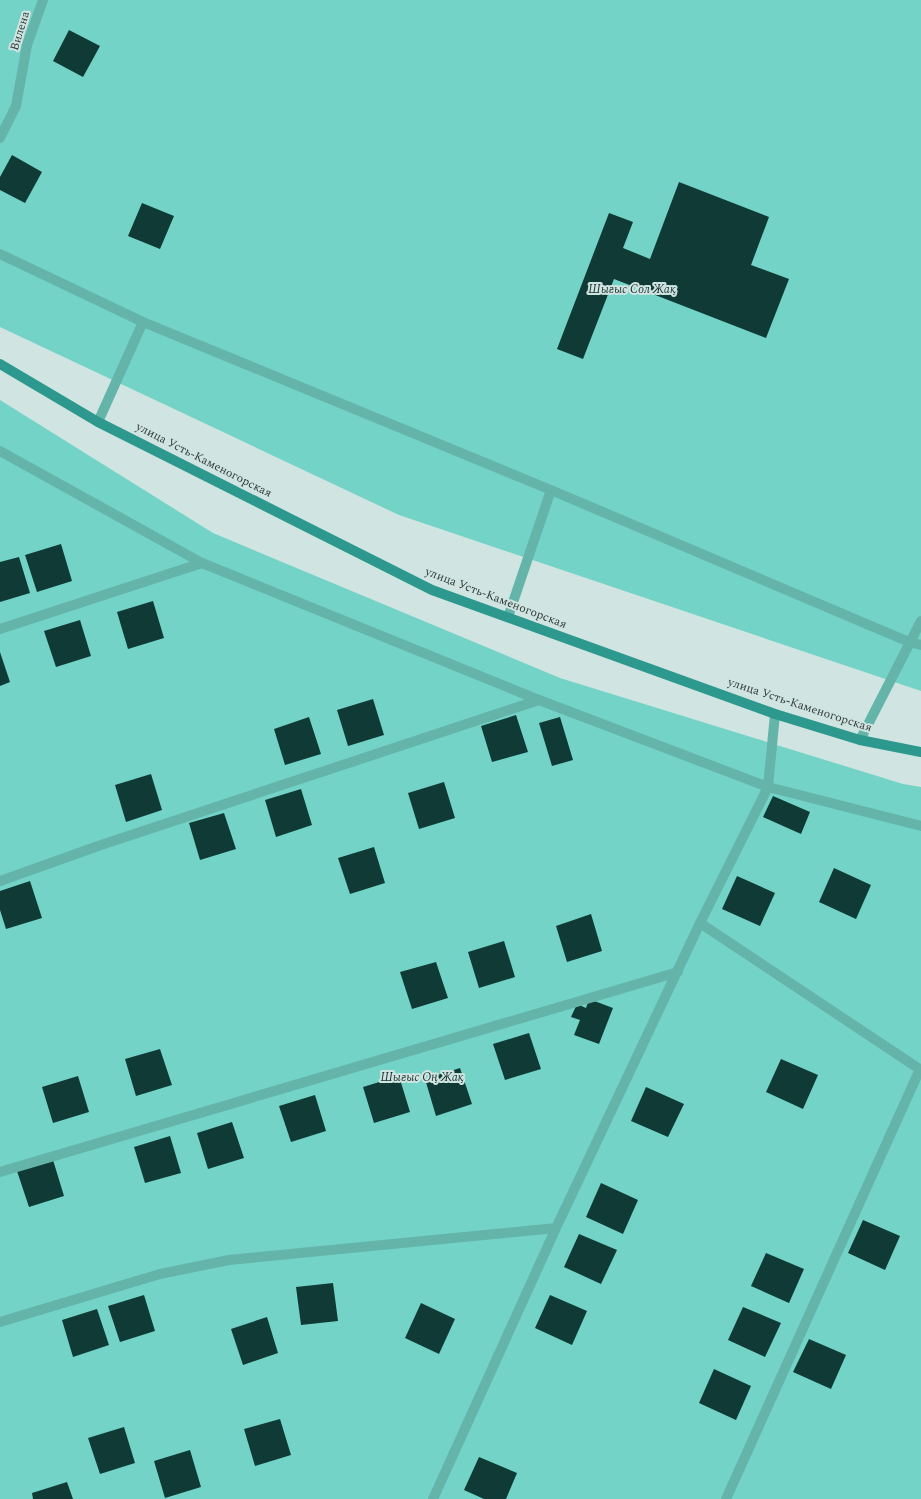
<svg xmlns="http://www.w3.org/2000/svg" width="921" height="1499" viewBox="0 0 921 1499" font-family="Spectral,serif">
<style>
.green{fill:#73d3c7}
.building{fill:#0f3a36}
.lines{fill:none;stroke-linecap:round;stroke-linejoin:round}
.lane{stroke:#65b4aa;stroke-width:10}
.street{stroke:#65b4aa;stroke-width:10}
.secondary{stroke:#2d998e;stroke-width:10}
.labels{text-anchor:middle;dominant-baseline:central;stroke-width:4;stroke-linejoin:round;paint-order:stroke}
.street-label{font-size:12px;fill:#333c3a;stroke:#d0e5e1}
.park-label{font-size:12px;font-style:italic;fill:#1b322f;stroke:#d0e5e1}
</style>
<rect width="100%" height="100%" fill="#d0e5e1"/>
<path class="green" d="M 0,0 L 921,0 L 921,691 L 399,515 L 0,327 Z
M 0,400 L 213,533 L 560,678 L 903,784 L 921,787 L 921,1499 L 0,1499 Z"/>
<path class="building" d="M 69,30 L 100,46 L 83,77 L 53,61 Z
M 12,155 L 42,172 L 25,203 L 0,190 L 0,177 Z
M 679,182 L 769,217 L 751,265 L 789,279 L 766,338 L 614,279 L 583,359 L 557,349 L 609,213 L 633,222 L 623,248 L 650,259 Z
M 142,203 L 174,216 L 160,249 L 128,236 Z
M 61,544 L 72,581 L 37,592 L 25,555 Z
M 19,557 L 30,593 L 0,602 L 0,562 Z
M 153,601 L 164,638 L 128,649 L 117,612 Z
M 80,620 L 91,656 L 56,667 L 44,631 Z
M 0,652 L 10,682 L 0,686 Z
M 373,699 L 384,735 L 348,746 L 337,710 Z
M 516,715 L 528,752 L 492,762 L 481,726 Z
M 309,717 L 321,754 L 285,765 L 274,729 Z
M 560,717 L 573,760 L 552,766 L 539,723 Z
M 151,774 L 162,810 L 126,822 L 115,785 Z
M 444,782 L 455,818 L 419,829 L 408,793 Z
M 301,789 L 312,825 L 276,837 L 265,800 Z
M 773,796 L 810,812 L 801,834 L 763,817 Z
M 224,813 L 236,849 L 200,860 L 189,823 Z
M 374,847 L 385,883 L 350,894 L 338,858 Z
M 834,868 L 871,885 L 856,919 L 819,902 Z
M 737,876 L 775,893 L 760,926 L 722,909 Z
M 30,881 L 42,918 L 6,929 L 0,910 L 0,891 Z
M 591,914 L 602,951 L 567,962 L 556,926 Z
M 504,941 L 515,977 L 479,988 L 468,952 Z
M 436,962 L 448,998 L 412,1009 L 400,972 Z
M 589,999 L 613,1008 L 599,1044 L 574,1035 L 580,1020 L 571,1017 L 577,1004 L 586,1008 Z
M 529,1033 L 541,1069 L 505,1080 L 493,1044 Z
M 160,1049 L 172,1085 L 136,1096 L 125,1059 Z
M 781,1059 L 818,1075 L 803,1109 L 766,1092 Z
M 460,1068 L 472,1104 L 436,1116 L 425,1079 Z
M 78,1076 L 89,1112 L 53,1123 L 42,1087 Z
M 399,1076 L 410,1112 L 374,1123 L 363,1087 Z
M 646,1087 L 684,1104 L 668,1137 L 631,1121 Z
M 315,1095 L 326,1131 L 291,1142 L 279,1106 Z
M 232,1122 L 244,1158 L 208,1169 L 197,1133 Z
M 170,1136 L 181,1173 L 145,1183 L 134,1147 Z
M 53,1160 L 64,1196 L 29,1207 L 17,1171 Z
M 601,1183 L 638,1200 L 623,1234 L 586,1217 Z
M 863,1220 L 900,1236 L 885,1270 L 848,1253 Z
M 579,1234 L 617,1250 L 601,1284 L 564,1267 Z
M 766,1253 L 804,1269 L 789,1303 L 751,1286 Z
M 333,1283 L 338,1321 L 301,1325 L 296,1287 Z
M 144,1295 L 155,1331 L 120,1342 L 108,1306 Z
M 550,1295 L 587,1311 L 572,1345 L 535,1328 Z
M 421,1303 L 455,1319 L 439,1354 L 405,1338 Z
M 743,1307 L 781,1323 L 765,1357 L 728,1340 Z
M 97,1309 L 109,1345 L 73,1357 L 62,1320 Z
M 267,1317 L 278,1353 L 243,1365 L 231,1329 Z
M 809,1339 L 846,1355 L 831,1389 L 793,1372 Z
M 714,1369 L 751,1386 L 736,1420 L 699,1403 Z
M 280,1419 L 291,1455 L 255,1466 L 244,1429 Z
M 124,1427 L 135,1463 L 100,1474 L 88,1438 Z
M 190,1450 L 201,1487 L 165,1498 L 154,1461 Z
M 479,1457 L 517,1473 L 506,1499 L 484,1499 L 464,1490 Z
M 67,1482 L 73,1499 L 33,1499 L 32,1493 Z"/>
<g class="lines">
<path class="lane" d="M 0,254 L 143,322 L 551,490 L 909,642 L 921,645
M 98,422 L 143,322
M 0,451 L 202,563 L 539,700 L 768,787 L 921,826
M 508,617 L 551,490
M 0,629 L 202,563
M 0,881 L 101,845 L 539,700
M 700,923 L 921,1070
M 0,1172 L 678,972
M 0,1322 L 160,1274 L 229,1260 L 556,1228
M 433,1499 L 556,1228 L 700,923 L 768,787 L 775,714
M 726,1499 L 920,1069"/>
<path class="street" d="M 0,138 L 16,106 L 27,45 L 43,0
M 860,740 L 921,621"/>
<path class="secondary" d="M 0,364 L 98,422 L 432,590 L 775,714 L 860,740 L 921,752"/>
</g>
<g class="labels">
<g class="street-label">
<text transform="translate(20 31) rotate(-73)">Вилена</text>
<text transform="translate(204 460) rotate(27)">улица Усть-Каменогорская</text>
<text transform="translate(496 598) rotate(21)">улица Усть-Каменогорская</text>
<text transform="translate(800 705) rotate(18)">улица Усть-Каменогорская</text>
</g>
<g class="park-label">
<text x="632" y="289">Шығыс Сол Жақ</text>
<text x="422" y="1077">Шығыс Оң Жақ</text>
</g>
</g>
</svg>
